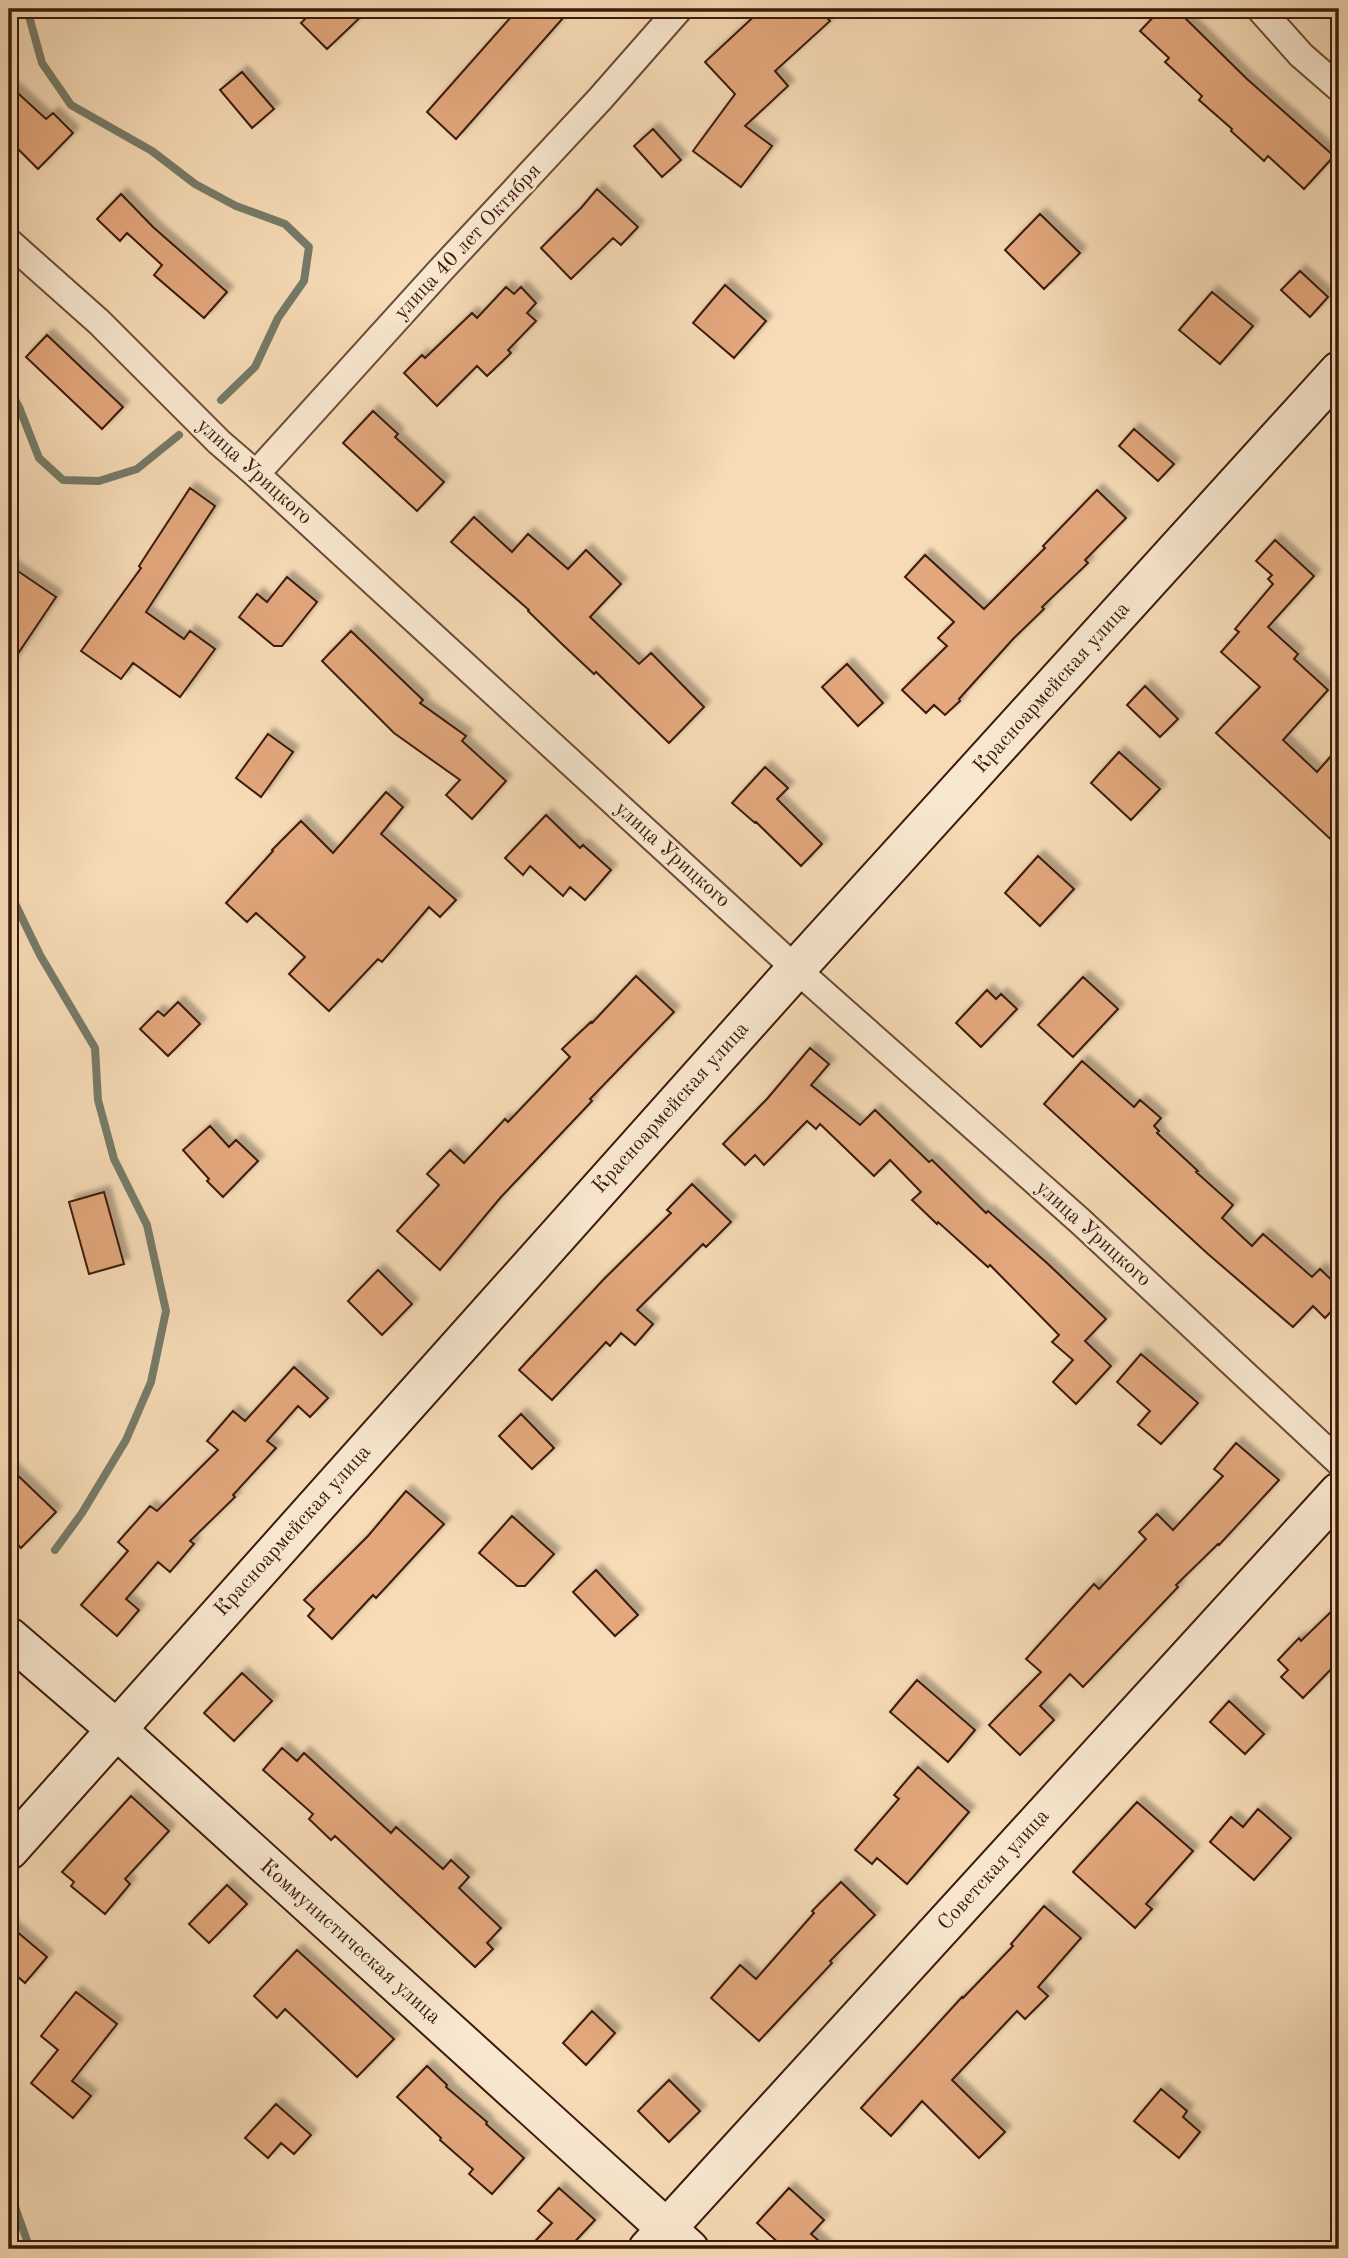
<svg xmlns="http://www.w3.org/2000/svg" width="1348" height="2258" viewBox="0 0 1348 2258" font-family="'Old Standard TT',serif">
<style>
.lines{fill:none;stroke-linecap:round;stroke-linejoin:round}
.stream{stroke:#767b69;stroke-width:8}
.building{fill:#e3a77d;stroke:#3b1a0a;stroke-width:2;filter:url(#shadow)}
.street-casing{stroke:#6a4a35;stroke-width:30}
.secondary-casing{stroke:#3b1a0a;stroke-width:42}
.street{stroke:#f9e8d0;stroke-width:26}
.secondary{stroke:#f9e8d0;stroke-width:38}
.labels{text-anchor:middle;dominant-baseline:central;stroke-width:5;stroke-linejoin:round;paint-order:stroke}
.street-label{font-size:21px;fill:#3b1a0a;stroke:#f9e8d0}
</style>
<defs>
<filter id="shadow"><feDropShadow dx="6" dy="-6" stdDeviation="2" flood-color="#0004"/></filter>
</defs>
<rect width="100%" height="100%" fill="#f6dbb6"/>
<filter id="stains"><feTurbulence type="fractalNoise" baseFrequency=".00286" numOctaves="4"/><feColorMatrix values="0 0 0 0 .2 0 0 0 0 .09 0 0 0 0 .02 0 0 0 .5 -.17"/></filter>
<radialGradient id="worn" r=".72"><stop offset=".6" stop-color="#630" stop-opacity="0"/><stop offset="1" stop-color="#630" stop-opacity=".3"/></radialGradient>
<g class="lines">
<path class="stream" d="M 27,9 L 42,63 L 71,105 L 152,151 L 195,184 L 236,206 L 285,224 L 309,247 L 304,281 L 278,318 L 255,367 L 221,400
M 9,389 L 19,407 L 39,458 L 63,480 L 99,481 L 137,469 L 179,435
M 9,891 L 40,955 L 95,1048 L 98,1100 L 114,1159 L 147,1225 L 166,1311 L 151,1382 L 126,1440 L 82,1513 L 55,1550
M 9,2190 L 30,2249"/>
</g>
<path class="building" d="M 315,9 L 369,9 L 327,49 L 301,23 Z
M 518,9 L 571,9 L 456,139 L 427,112 Z
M 762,9 L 819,9 L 830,21 L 775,71 L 788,86 L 745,126 L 772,146 L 741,187 L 693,151 L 735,94 L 705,62 Z
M 1161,9 L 1195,9 L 1186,19 L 1247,79 L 1334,156 L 1304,189 L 1268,156 L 1264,161 L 1231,131 L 1232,129 L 1199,100 L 1202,96 L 1165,62 L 1169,58 L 1140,31 Z
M 242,72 L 274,109 L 252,128 L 220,90 Z
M 9,85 L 46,119 L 53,113 L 73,133 L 38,169 L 9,140 Z
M 653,129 L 681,160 L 662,177 L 634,146 Z
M 597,189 L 638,227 L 621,245 L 613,238 L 571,279 L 541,248 L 581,208 Z
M 121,194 L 153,227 L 227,292 L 204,318 L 154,275 L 162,265 L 127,233 L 120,241 L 97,219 Z
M 1040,214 L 1080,253 L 1044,289 L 1005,250 Z
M 1300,271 L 1328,297 L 1310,317 L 1281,290 Z
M 725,285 L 766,321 L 734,358 L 693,323 Z
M 506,287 L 514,294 L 521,287 L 536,303 L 527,313 L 536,321 L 508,350 L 511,353 L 487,376 L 477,366 L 437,406 L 404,373 L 422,355 L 425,358 L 472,313 L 477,318 Z
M 1212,292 L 1253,326 L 1220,364 L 1179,330 Z
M 47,335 L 123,407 L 102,429 L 26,357 Z
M 373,411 L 398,434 L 395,437 L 444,482 L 417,511 L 343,443 Z
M 1134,429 L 1174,464 L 1158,481 L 1119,446 Z
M 190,488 L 215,506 L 146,612 L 184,639 L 190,631 L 215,649 L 180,697 L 133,663 L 121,679 L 81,651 L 141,568 L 139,566 Z
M 1097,490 L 1126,518 L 1085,560 L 1088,563 L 1042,607 L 1044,609 L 1013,639 L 959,699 L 960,701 L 945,715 L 934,705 L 926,713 L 902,690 L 947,646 L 938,638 L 954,622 L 905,577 L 925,555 L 984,609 L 1045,548 L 1043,546 Z
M 474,517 L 512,552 L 528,534 L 568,569 L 586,550 L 621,584 L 590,617 L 639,664 L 651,653 L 704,707 L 669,743 L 596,672 L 594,674 L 563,645 L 528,611 L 529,610 L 451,542 Z
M 1275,540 L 1314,576 L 1268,627 L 1298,654 L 1294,659 L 1328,690 L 1283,740 L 1317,772 L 1339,747 L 1339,847 L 1216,733 L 1260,687 L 1221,652 L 1239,632 L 1235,629 L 1273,584 L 1268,579 L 1272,575 L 1256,561 Z
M 9,565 L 56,597 L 9,667 Z
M 287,577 L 317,602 L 282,646 L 274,646 L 239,617 L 257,594 L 267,602 Z
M 351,631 L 423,700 L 420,703 L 466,736 L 462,741 L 506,781 L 472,819 L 446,795 L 460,780 L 394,733 L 322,661 Z
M 847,664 L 883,703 L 858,726 L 822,687 Z
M 1145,686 L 1178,719 L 1160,737 L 1127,705 Z
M 268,734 L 293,752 L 261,797 L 236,778 Z
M 1119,752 L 1160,789 L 1131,820 L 1091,783 Z
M 765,767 L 788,788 L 777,799 L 822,844 L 801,866 L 756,822 L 755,823 L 732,803 Z
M 386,792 L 403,807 L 381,834 L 456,900 L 440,917 L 429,907 L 382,962 L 378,959 L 329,1011 L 289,974 L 305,957 L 256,913 L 247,922 L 226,903 L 273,851 L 272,850 L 301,821 L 333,853 Z
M 546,815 L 580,848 L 583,845 L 611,870 L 585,900 L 570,887 L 563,896 L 530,866 L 523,875 L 505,858 Z
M 1038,856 L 1074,889 L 1040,926 L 1005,893 Z
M 636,976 L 674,1012 L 590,1099 L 592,1101 L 501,1197 L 440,1270 L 397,1231 L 439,1185 L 427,1174 L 450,1150 L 464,1163 L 505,1119 L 508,1122 L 570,1057 L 562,1049 L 591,1022 L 592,1023 Z
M 1083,977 L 1118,1009 L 1073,1057 L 1038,1025 Z
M 987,990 L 996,999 L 1001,994 L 1017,1009 L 981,1047 L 956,1023 Z
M 178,1002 L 200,1024 L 168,1056 L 140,1029 L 158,1011 L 164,1016 Z
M 810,1048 L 829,1064 L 811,1085 L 860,1125 L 875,1110 L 929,1162 L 932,1160 L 986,1213 L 988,1211 L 1047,1263 L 1106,1319 L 1085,1341 L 1111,1366 L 1076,1404 L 1053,1382 L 1073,1360 L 1052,1342 L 1059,1335 L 990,1265 L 988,1267 L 938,1222 L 937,1224 L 912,1200 L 921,1192 L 890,1160 L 874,1176 L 820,1124 L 816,1129 L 807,1121 L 764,1165 L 755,1155 L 745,1165 L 723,1144 L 767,1099 Z
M 1082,1061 L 1134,1107 L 1140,1100 L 1161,1118 L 1154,1126 L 1159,1131 L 1157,1133 L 1198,1171 L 1196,1172 L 1233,1205 L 1222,1218 L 1252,1246 L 1263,1234 L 1312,1277 L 1320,1269 L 1339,1287 L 1339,1303 L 1325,1318 L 1313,1306 L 1293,1327 L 1208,1254 L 1044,1104 Z
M 210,1126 L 229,1147 L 236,1140 L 258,1161 L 223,1197 L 207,1181 L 209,1179 L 183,1150 Z
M 692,1184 L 731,1222 L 706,1247 L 703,1244 L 637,1310 L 653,1324 L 635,1345 L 621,1333 L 610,1346 L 606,1342 L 552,1400 L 519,1370 L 604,1279 L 671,1213 L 667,1210 Z
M 104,1192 L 124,1264 L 89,1274 L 69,1202 Z
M 378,1270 L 412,1304 L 382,1335 L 348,1301 Z
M 1141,1354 L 1198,1403 L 1161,1444 L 1138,1425 L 1150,1411 L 1117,1382 Z
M 294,1367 L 328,1398 L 310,1417 L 298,1406 L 267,1441 L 276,1448 L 233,1495 L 235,1497 L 190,1541 L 194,1544 L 170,1572 L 158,1562 L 126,1599 L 139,1610 L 117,1636 L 81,1605 L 128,1551 L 118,1542 L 150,1506 L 157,1511 L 218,1450 L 207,1441 L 233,1411 L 245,1421 Z
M 521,1414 L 554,1448 L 532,1469 L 499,1436 Z
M 1236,1443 L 1279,1480 L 1219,1545 L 1218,1544 L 1176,1585 L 1178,1587 L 1083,1687 L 1070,1674 L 1040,1706 L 1054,1720 L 1020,1755 L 989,1725 L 1041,1672 L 1026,1659 L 1094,1584 L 1099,1589 L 1146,1539 L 1139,1532 L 1157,1514 L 1173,1530 L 1223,1476 L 1214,1469 Z
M 9,1467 L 56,1512 L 21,1548 L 9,1536 Z
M 406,1491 L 444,1524 L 376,1598 L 373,1595 L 332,1639 L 308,1616 L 314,1609 L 304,1600 L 368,1536 Z
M 512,1516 L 554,1554 L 525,1586 L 517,1586 L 479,1553 Z
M 596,1570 L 638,1615 L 615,1636 L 573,1592 Z
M 1339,1604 L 1339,1661 L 1303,1698 L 1281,1677 L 1288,1670 L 1278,1660 L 1299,1638 L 1301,1641 Z
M 242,1673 L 272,1701 L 234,1741 L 204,1713 Z
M 917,1680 L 975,1730 L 948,1762 L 890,1712 Z
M 1229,1701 L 1264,1734 L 1245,1754 L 1210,1722 Z
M 282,1748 L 297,1761 L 304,1753 L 391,1833 L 396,1827 L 443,1869 L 451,1860 L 469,1877 L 459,1888 L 501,1928 L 487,1943 L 493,1949 L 475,1967 L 335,1836 L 331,1840 L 309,1819 L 313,1814 L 263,1770 Z
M 918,1767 L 969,1812 L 907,1884 L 877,1858 L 872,1864 L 855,1850 L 899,1799 L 894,1795 Z
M 131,1796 L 169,1831 L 125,1879 L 130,1884 L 105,1914 L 71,1886 L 74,1882 L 62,1872 Z
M 1137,1802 L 1193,1851 L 1146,1904 L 1152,1909 L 1135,1928 L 1073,1872 Z
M 1258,1809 L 1291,1838 L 1254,1880 L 1210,1842 L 1231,1817 L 1243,1827 Z
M 841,1882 L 875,1915 L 830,1961 L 832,1963 L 759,2041 L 711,1998 L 740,1965 L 756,1979 L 814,1913 L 812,1911 Z
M 227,1885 L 247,1904 L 209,1943 L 189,1924 Z
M 1044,1906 L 1081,1938 L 1038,1987 L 1048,1996 L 1025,2019 L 1017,2011 L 952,2080 L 1005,2132 L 979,2158 L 922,2101 L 891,2136 L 861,2108 L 962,1997 L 963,1998 L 1013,1946 L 1011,1944 Z
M 9,1925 L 47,1957 L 25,1983 L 9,1969 Z
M 297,1950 L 394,2039 L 357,2077 L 285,2009 L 277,2018 L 254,1996 Z
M 76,1992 L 117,2024 L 72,2081 L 91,2096 L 73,2118 L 31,2083 L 58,2050 L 41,2036 Z
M 592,2011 L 615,2033 L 586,2065 L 563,2043 Z
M 427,2066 L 447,2085 L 446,2087 L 487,2122 L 486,2124 L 524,2158 L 492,2194 L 469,2174 L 473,2169 L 440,2140 L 441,2138 L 397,2097 Z
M 669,2080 L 700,2111 L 669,2142 L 638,2111 Z
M 1161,2089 L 1187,2111 L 1183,2117 L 1200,2132 L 1179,2158 L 1134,2121 Z
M 276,2104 L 311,2135 L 294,2154 L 281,2143 L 268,2158 L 245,2138 Z
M 559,2188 L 595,2220 L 568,2249 L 528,2249 L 552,2223 L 538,2211 Z
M 789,2188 L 824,2220 L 811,2234 L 828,2249 L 785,2249 L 757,2223 Z"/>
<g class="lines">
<defs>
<path id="street" d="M 1260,9 L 1301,55 L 1339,88
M 9,242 L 99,322 L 219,442 L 256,474 L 796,969 L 1080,1221 L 1339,1462
M 256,474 L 439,272 L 600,99 L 679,9"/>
<path id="secondary" d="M 9,1637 L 116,1729 L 689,2249
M 9,1850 L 796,969 L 1339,371
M 648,2249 L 1339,1492"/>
</defs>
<use href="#street" class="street-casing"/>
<use href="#secondary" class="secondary-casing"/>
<use href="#street" class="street"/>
<use href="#secondary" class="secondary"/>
</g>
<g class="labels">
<g class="street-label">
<text transform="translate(468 242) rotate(-47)">улица 40 лет Октября</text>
<text transform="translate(254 472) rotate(42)">улица Урицкого</text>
<text transform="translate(1052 688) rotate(-48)">Красноармейская улица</text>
<text transform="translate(672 855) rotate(42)">улица Урицкого</text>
<text transform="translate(671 1108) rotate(-48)">Красноармейская улица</text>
<text transform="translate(1093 1234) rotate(42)">улица Урицкого</text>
<text transform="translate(293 1531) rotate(-48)">Красноармейская улица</text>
<text transform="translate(994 1870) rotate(-48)">Советская улица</text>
<text transform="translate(350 1942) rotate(42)">Коммунистическая улица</text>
</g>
</g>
<rect width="1348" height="2258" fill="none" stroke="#f6dbb6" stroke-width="35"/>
<rect x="10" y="10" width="1327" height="2237" fill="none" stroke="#3b1a0a" stroke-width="3.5"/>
<rect x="18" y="18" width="1313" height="2223" fill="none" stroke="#3b1a0a" stroke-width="2"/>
<rect width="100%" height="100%" filter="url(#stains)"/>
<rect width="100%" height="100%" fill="url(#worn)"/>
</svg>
